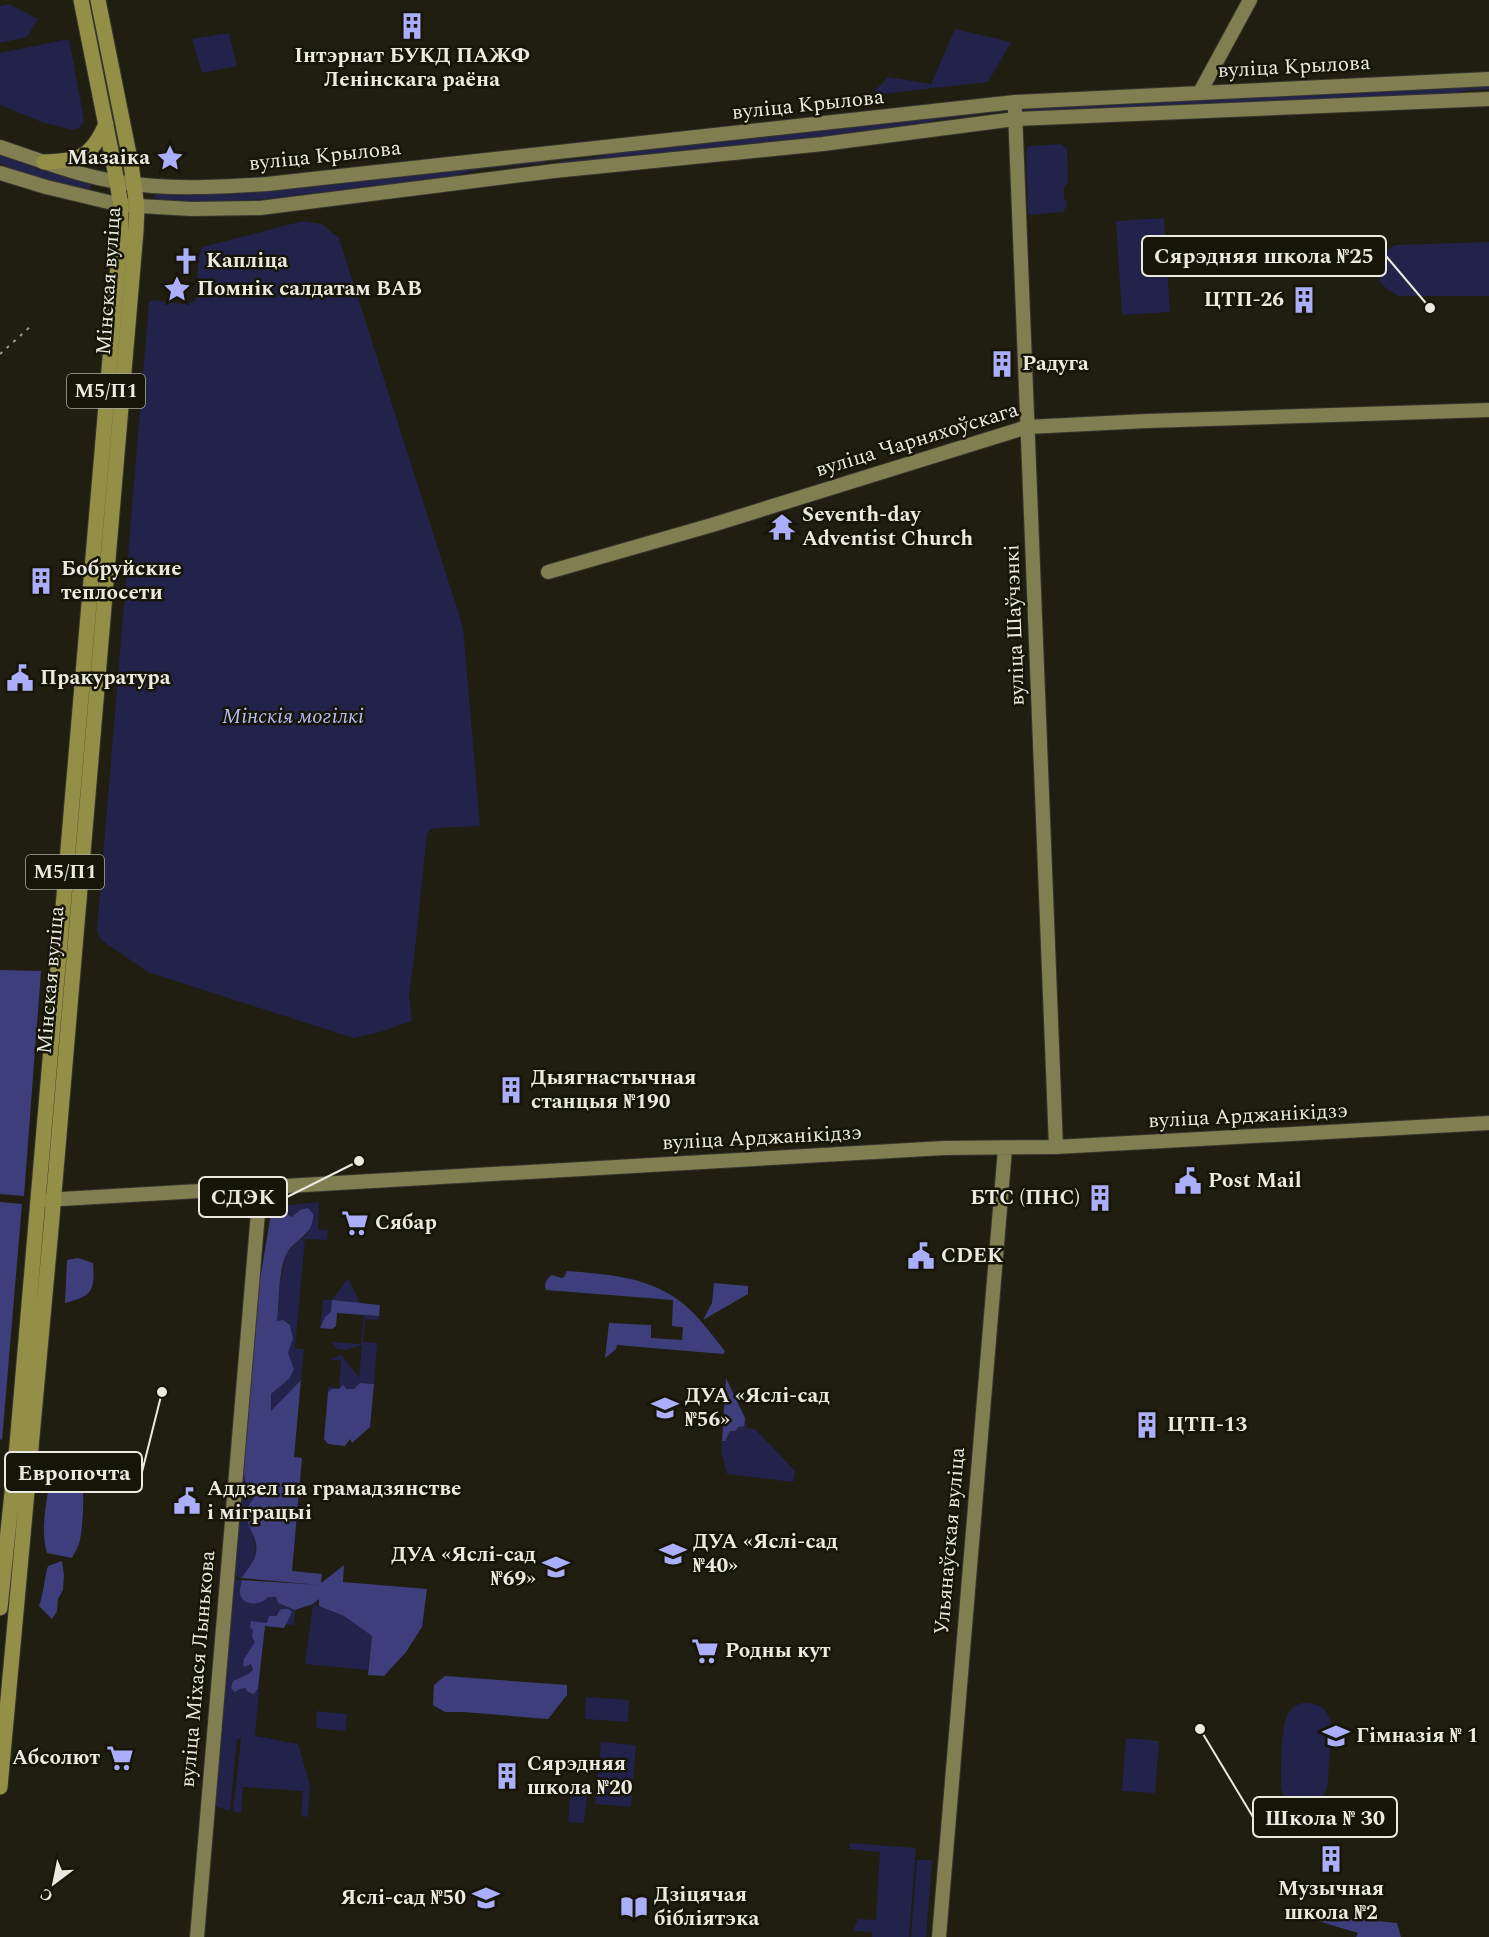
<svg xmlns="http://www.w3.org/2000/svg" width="1489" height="1937" viewBox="0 0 1489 1937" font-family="Spectral,serif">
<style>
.green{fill:#22224b}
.forest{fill:#3e3e7d}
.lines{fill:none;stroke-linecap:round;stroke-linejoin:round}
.secondary-casing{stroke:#36352e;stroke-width:16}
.primary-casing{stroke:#36352e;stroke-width:17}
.secondary{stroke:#817e51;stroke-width:14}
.primary{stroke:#948f46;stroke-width:15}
.rail{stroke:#9c9c90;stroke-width:2;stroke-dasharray:3 6;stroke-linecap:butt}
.labels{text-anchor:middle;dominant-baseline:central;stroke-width:5;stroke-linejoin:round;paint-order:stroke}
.shield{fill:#161507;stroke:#aaaa9f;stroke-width:1.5}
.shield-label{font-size:20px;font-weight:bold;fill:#eaeae0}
.poi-label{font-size:21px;font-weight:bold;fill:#eaeae0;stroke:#161507;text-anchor:start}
.street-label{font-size:21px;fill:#eaeae0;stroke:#161507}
.park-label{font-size:21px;font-style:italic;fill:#b7bbf5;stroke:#161507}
.leader{fill:none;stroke:#eaeae0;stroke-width:2}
.callout-dot{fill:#eaeae0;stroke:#161507;stroke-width:2}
.callout{fill:#161507;stroke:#eaeae0;stroke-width:2}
.callout-label{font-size:22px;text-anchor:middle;font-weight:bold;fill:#eaeae0}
</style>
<rect width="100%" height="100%" fill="#1f1e10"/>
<path class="green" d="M 9,4 L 38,19 L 27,37 L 0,43 L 0,6 Z
M 955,29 L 1011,42 L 988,82 L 871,95 L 888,77 L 931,84 Z
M 229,33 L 237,66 L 202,73 L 192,39 Z
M 69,39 L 84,120 L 80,127 L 74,130 L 44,123 L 0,105 L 0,53 Z
M 1489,86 L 1489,89 L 1471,90 L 1448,94 L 1025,113 L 1025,110 L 1123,102 Z
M 1004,109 L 1004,111 L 936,120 L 909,127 L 561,164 L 561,161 L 593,158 L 625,151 Z
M 1061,144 L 1067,149 L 1068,182 L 1064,187 L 1064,200 L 1067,200 L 1066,208 L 1063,212 L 1030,215 L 1028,212 L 1026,150 L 1029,146 Z
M 0,153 L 34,168 L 87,181 L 91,185 L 89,190 L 30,176 L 0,163 Z
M 545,160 L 544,163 L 480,169 L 446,178 L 267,199 L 208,202 L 160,200 L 155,198 L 155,194 L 158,191 Z
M 1164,218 L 1170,312 L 1122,315 L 1116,221 Z
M 303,221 L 322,224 L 339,238 L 463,627 L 480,826 L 438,828 L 431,829 L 427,834 L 414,958 L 409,994 L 412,1021 L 380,1032 L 353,1038 L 148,972 L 104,942 L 99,936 L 97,930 L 149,302 L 153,300 L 182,304 L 195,301 L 199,256 L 203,247 Z
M 1489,242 L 1489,296 L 1399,296 C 1395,294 1390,291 1386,288 C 1371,275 1379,253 1395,245 Z
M 319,1202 L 318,1229 L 328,1230 L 327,1240 L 305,1239 L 295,1348 L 304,1349 L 301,1380 L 271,1412 L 271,1394 L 289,1379 L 288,1353 L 293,1339 L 290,1325 L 277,1322 L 278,1293 L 286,1254 L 298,1240 L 305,1237 L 313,1219 L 300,1210 L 292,1217 L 272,1207 Z
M 348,1278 L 360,1303 C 341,1309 329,1308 320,1328 L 323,1300 L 332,1300 Z
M 364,1315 L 379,1316 L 379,1320 L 365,1319 L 363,1342 L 377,1343 L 374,1384 L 360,1383 C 354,1390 349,1392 343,1385 L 339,1389 L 328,1392 L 328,1394 L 328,1387 L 339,1388 L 341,1361 L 330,1359 L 341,1355 L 359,1377 L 362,1345 L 346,1350 L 337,1349 L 332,1342 L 361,1344 Z
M 745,1418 L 747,1428 L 755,1429 L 795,1471 L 793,1482 L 727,1474 L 721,1451 L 722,1441 L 725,1441 L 730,1431 L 736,1431 L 738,1427 L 744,1424 Z
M 242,1467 L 248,1490 L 254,1498 L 246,1519 C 251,1529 258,1545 255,1557 C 253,1564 246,1572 241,1578 L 232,1575 Z
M 233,1579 L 242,1580 L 240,1590 L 268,1597 L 276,1597 L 278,1603 L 295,1610 L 294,1625 L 285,1624 L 288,1618 L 277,1614 L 268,1623 L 253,1630 L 255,1642 L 243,1665 L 245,1667 L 251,1664 L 253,1670 L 248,1674 L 233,1681 L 240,1689 L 258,1688 L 260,1681 L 255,1736 C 270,1738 283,1742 298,1744 L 310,1785 L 308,1817 L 301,1816 L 303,1791 L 243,1787 L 241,1813 L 233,1811 L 241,1739 L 237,1739 L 230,1811 L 215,1806 Z
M 313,1604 L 344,1616 L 372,1636 L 368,1670 L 305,1664 Z
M 586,1697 L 629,1700 L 628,1722 L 585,1719 Z
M 1303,1703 C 1340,1702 1331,1738 1329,1763 C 1328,1771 1329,1783 1326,1791 C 1317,1815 1284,1813 1281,1787 C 1281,1770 1280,1728 1288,1714 C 1291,1707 1296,1705 1303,1703 Z
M 317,1711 L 347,1714 L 345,1731 L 316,1728 Z
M 1126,1738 L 1159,1741 L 1155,1793 L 1122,1791 Z
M 601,1742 L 636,1745 L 631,1807 L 595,1804 Z
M 571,1786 L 588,1787 L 584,1823 L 568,1822 Z
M 850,1843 L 916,1848 L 909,1937 L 872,1937 L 872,1932 L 853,1931 L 858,1919 L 876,1920 L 880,1852 L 849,1849 Z
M 917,1860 L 932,1860 L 926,1937 L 911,1937 Z"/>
<path class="forest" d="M 0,970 L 41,971 L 24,1196 L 0,1194 Z
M 0,1202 L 22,1204 L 2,1440 L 0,1439 Z
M 272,1207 L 292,1217 L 300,1210 L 308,1208 L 313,1214 C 314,1234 297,1238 288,1251 C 278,1267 279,1303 277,1321 L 283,1320 L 290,1325 L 293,1339 L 288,1353 L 294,1369 L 289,1379 L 271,1394 L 271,1411 L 301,1380 L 294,1457 L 302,1458 L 292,1571 L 322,1574 L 321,1583 L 344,1565 L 343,1582 L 427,1589 L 422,1627 L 406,1652 L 384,1676 L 368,1675 L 372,1636 L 344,1616 L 319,1606 L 319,1599 L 313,1604 L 295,1610 L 278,1603 L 276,1597 L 268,1597 C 262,1605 243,1607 240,1594 C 239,1590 241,1584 242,1580 L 320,1585 L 241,1578 C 246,1572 252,1564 255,1557 C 263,1532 233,1523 254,1498 L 248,1491 L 242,1467 L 258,1292 Z
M 78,1258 L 93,1263 C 95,1292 92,1296 65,1303 L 67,1260 Z
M 567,1271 C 604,1274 642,1276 674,1297 C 695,1310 710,1333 725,1351 L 723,1354 L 617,1345 L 616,1349 L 605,1358 L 609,1323 L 651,1325 L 651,1338 L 682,1340 L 683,1327 L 672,1326 L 673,1300 L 546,1290 C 544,1283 546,1279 552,1275 L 562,1278 L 564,1277 Z
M 714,1283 L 748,1286 L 748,1294 L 703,1320 L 712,1303 Z
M 332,1300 L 380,1305 L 379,1316 L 337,1313 L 336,1326 L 332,1329 L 320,1328 L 325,1317 L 331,1312 Z
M 726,1378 L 745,1418 L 744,1426 L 738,1427 L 736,1431 L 730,1431 L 725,1441 L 722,1441 Z
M 360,1383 L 374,1384 L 370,1427 L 352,1443 L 350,1439 L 345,1446 L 328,1444 L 324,1439 L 328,1392 L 332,1389 L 339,1389 L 343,1385 L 347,1389 L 354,1389 Z
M 52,1465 C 63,1467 78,1477 82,1487 C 85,1493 82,1533 80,1540 C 79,1546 75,1552 72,1558 L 47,1553 C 39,1526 49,1493 52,1465 Z
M 62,1561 L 64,1575 L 63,1590 L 58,1599 L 57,1611 L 52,1619 L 39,1606 C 44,1593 44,1579 48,1566 Z
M 281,1609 L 288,1609 L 292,1612 L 284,1628 L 265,1626 L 258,1688 L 254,1694 L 248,1692 L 245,1688 L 240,1689 L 235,1692 L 231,1688 L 233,1681 L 248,1674 L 253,1670 L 251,1664 L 245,1667 L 243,1665 L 244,1659 L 255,1642 L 252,1637 L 253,1630 L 250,1627 L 251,1621 L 267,1623 L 269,1616 L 276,1616 Z
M 445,1676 L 567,1685 L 567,1695 L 548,1719 L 463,1712 L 445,1712 L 433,1705 L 434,1685 Z
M 1314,1915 L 1397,1923 L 1401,1937 L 1356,1937 L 1358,1933 L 1315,1920 Z"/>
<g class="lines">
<defs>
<path id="secondary" d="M 1200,92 L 1250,0
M 1015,111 L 1056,1147
M 0,147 C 39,160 79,176 119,182 C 168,190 218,187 267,184 L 1015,102 L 1489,79
M 0,173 L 46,187 L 121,205 L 192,209 L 260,208 L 554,171 L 823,144 L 1015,119 L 1489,99
M 548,572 L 712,525 L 1027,427 L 1147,421 L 1489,410
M 44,1200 L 944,1148 L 1056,1147 L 1489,1123
M 197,1937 L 260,1189
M 939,1937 L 1005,1149"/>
<path id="primary" d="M 44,162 C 79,161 91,158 106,124
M 0,1608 L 17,1445 L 121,230 L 121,205 L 114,166 L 81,0
M 0,1787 L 51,1229 L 136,231 L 137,207 L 131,164 L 98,0"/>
</defs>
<use href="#secondary" class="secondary-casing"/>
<use href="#primary" class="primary-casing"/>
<use href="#secondary" class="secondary"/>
<use href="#primary" class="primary"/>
<path class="rail" d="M 0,354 L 31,326"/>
</g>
<defs>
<symbol id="building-bare" viewBox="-9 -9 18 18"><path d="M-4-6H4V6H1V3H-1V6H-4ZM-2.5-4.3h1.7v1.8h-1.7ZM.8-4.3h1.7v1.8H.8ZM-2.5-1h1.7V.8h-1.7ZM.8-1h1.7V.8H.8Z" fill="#abaffb" stroke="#161507" stroke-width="2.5" paint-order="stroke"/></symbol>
<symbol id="sight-bare" viewBox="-9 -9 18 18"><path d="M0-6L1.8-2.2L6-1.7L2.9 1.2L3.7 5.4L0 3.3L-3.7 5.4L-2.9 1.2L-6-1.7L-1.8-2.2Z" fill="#abaffb" stroke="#161507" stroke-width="2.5" paint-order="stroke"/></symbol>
<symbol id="church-bare" viewBox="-9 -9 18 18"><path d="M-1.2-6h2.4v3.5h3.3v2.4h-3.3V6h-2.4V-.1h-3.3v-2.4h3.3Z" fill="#abaffb" stroke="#161507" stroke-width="2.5" paint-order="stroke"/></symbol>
<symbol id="temple-bare" viewBox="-9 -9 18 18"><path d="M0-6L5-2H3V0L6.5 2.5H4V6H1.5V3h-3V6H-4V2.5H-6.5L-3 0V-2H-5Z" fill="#abaffb" stroke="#161507" stroke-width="2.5" paint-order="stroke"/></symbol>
<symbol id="civic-bare" viewBox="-9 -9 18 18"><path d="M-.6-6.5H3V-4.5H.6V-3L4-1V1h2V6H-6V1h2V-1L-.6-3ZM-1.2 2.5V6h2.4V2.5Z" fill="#abaffb" stroke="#161507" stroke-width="2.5" paint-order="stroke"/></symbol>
<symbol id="supermarket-bare" viewBox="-9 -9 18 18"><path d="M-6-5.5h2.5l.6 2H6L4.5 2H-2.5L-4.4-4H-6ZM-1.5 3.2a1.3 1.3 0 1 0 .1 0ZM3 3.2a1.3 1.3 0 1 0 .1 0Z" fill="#abaffb" stroke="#161507" stroke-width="2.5" paint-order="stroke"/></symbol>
<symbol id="school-bare" viewBox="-9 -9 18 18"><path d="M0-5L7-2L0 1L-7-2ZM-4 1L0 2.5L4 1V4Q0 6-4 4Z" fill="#abaffb" stroke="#161507" stroke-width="2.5" paint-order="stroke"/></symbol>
<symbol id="library-bare" viewBox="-9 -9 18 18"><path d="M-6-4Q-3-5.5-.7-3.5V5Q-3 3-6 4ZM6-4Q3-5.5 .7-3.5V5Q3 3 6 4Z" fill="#abaffb" stroke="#161507" stroke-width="2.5" paint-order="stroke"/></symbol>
</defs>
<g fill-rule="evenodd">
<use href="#building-bare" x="393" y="7" width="38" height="38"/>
<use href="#sight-bare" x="151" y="139" width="38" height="38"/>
<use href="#church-bare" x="167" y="242" width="38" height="38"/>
<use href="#sight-bare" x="158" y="270" width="38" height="38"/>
<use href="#building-bare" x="1285" y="281" width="38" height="38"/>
<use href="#building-bare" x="983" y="345" width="38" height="38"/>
<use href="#temple-bare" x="763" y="508" width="38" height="38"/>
<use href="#building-bare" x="22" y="562" width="38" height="38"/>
<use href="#civic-bare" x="1" y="659" width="38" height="38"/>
<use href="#building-bare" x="492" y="1071" width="38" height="38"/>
<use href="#civic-bare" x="1169" y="1162" width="38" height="38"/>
<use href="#building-bare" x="1081" y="1179" width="38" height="38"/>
<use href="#supermarket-bare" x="336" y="1204" width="38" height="38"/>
<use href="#civic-bare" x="902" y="1237" width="38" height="38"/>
<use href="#school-bare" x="646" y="1389" width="38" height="38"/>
<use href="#building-bare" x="1128" y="1406" width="38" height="38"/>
<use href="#civic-bare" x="168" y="1482" width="38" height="38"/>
<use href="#school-bare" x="654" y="1535" width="38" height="38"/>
<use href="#school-bare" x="537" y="1548" width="38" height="38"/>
<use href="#supermarket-bare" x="686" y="1632" width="38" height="38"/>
<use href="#school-bare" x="1317" y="1717" width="38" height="38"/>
<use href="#supermarket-bare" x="101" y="1739" width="38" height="38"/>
<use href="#building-bare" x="488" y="1757" width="38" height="38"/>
<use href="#building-bare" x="1312" y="1840" width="38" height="38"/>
<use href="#school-bare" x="467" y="1879" width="38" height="38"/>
<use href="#library-bare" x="615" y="1888" width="38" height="38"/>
</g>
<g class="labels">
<g class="shield">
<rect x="67" y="374" width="78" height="34" rx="4.5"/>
<rect x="26" y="855" width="78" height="34" rx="4.5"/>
</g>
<g class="shield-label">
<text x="106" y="391">М5/П1</text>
<text x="65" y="872">М5/П1</text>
</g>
<g class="poi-label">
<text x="412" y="56" text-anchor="middle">Інтэрнат БУКД ПАЖФ<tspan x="412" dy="24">Ленінскага раёна</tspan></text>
<text x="150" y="158" text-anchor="end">Мазаіка</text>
<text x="206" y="261">Капліца</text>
<text x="197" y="289">Помнік салдатам ВАВ</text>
<text x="1284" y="300" text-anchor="end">ЦТП-26</text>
<text x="1022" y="364">Радуга</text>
<text x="802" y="515">Seventh-day<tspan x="802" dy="24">Adventist Church</tspan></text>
<text x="61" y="569">Бобруйские<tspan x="61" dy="24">теплосети</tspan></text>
<text x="40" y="678">Пракуратура</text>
<text x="531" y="1078">Дыягнастычная<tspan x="531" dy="24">станцыя №190</tspan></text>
<text x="1208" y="1181">Post Mail</text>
<text x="1080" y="1198" text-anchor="end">БТС (ПНС)</text>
<text x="375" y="1223">Сябар</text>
<text x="941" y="1256">CDEK</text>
<text x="685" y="1396">ДУА «Яслі-сад<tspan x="685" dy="24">№56»</tspan></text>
<text x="1167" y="1425">ЦТП-13</text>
<text x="207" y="1489">Аддзел па грамадзянстве<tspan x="207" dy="24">і міграцыі</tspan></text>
<text x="693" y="1542">ДУА «Яслі-сад<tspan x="693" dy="24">№40»</tspan></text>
<text x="536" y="1555" text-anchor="end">ДУА «Яслі-сад<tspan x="536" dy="24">№69»</tspan></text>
<text x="725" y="1651">Родны кут</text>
<text x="1356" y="1736">Гімназія № 1</text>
<text x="100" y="1758" text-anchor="end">Абсолют</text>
<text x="527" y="1764">Сярэдняя<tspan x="527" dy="24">школа №20</tspan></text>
<text x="1331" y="1889" text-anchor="middle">Музычная<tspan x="1331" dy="24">школа №2</tspan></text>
<text x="654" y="1895">Дзіцячая<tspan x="654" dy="24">бібліятэка</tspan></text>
<text x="466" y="1898" text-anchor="end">Яслі-сад №50</text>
</g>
<g class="street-label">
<text transform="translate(1294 67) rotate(-3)">вуліца Крылова</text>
<text transform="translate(808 105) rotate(-6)">вуліца Крылова</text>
<text transform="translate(325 156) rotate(-6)">вуліца Крылова</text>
<text transform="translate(109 281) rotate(-86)">Мінская вуліца</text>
<text transform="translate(917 440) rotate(-17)">вуліца Чарняхоўскага</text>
<text transform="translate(1015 625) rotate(-92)">вуліца Шаўчэнкі</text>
<text transform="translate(51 980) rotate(-85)">Мінская вуліца</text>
<text transform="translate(1248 1116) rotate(-3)">вуліца Арджанікідзэ</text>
<text transform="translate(762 1138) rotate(-3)">вуліца Арджанікідзэ</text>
<text transform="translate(950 1541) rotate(-85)">Ульянаўская вуліца</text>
<text transform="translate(198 1669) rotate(-85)">вуліца Міхася Лынькова</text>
</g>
<g class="park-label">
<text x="293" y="717">Мінскія могілкі</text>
</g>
</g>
<path class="leader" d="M1430 308L1386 256M359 1161L287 1197M162 1392L142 1472M1200 1729L1253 1817"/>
<g class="callout-dot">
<circle cx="1430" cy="308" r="6"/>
<circle cx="359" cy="1161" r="6"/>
<circle cx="162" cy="1392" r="6"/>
<circle cx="1200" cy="1729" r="6"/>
</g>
<g class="callout">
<rect x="1142" y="236" width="244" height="40" rx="6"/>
<rect x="199" y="1177" width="88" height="40" rx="6"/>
<rect x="5" y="1452" width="137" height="40" rx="6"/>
<rect x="1253" y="1797" width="144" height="40" rx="6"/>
</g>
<g class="callout-label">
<text x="1264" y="263">Сярэдняя школа №25</text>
<text x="243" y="1204">СДЭК</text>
<text x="74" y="1480">Европочта</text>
<text x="1325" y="1825">Школа № 30</text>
</g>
<g transform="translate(54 1883) rotate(212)" stroke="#161507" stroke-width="4.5" paint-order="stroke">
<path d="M0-4.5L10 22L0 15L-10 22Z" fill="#eaeae0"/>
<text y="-9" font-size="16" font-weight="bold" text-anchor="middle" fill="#eaeae0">С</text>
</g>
</svg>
